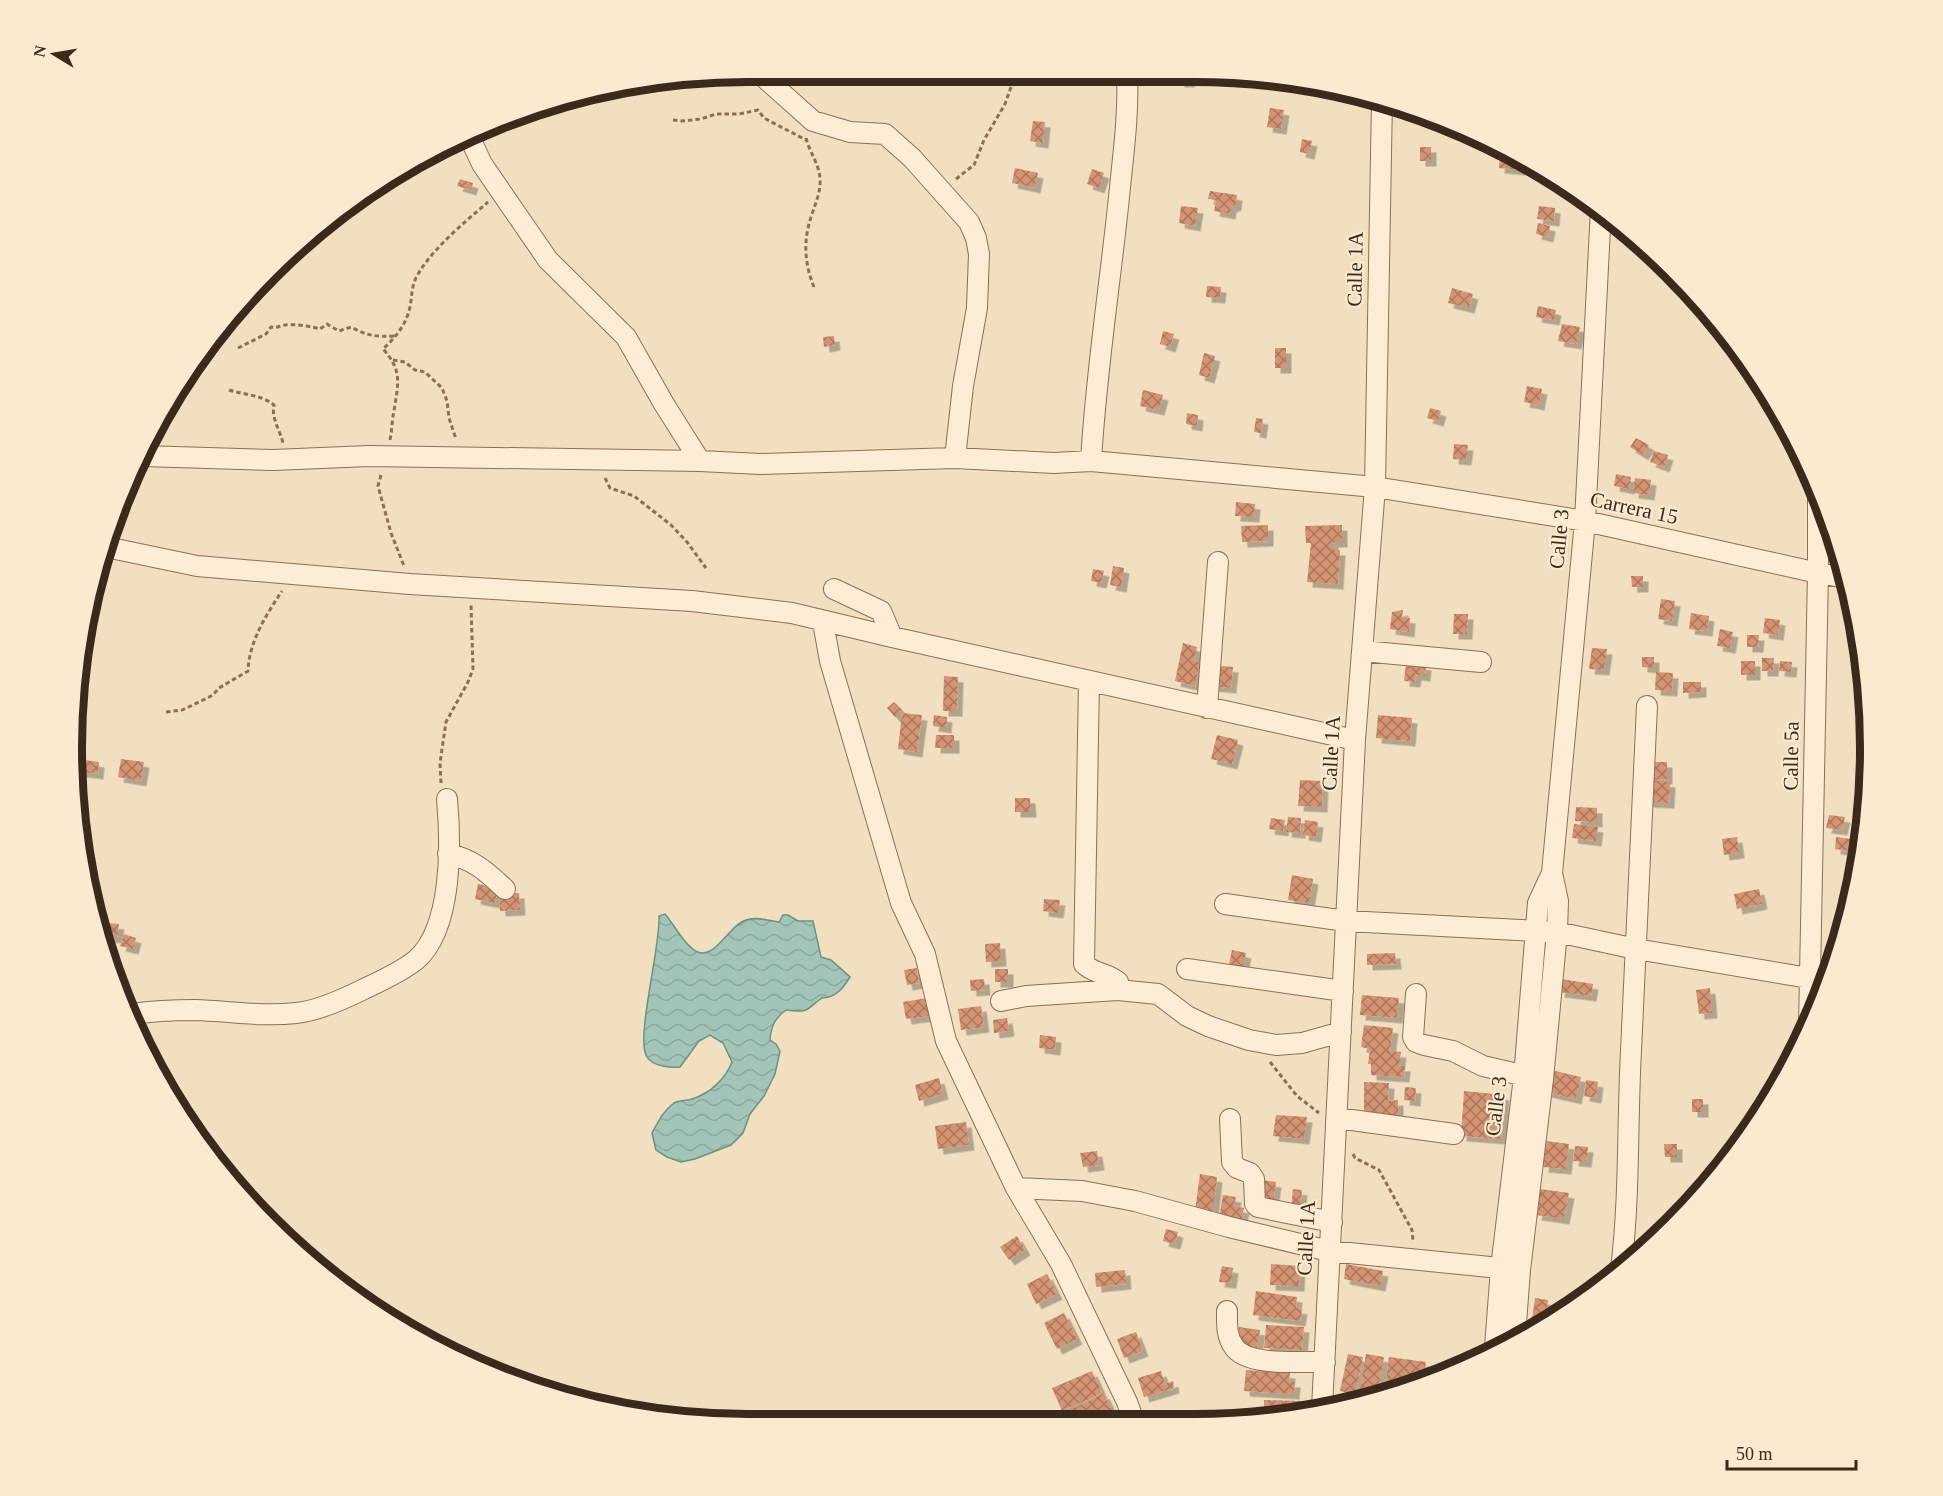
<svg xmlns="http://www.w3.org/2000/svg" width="1943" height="1496" viewBox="0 0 1943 1496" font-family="'Times New Roman',serif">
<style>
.water{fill:url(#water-waves);stroke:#699385;stroke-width:1.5}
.building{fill:url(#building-cross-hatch);filter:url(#shadow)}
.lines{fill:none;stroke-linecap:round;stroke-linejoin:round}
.minor-casing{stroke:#8d6f56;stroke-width:22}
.path{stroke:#8d6f56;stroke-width:3;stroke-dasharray:4.5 3;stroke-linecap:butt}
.minor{stroke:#fcedd4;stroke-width:20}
.labels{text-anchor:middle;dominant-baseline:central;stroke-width:4.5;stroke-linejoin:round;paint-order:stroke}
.street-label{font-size:21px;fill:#3b291c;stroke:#f9ead0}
.rim{fill:none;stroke:#3b291c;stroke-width:8}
</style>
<defs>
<pattern id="water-waves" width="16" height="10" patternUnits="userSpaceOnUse" patternTransform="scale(1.5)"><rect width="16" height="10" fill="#a3c4b8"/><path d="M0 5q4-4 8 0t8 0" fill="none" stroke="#8da89e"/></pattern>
<pattern id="building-cross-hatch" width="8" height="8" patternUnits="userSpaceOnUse" patternTransform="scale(1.5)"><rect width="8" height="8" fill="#d49372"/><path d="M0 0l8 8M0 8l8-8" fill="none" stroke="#ad785d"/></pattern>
<filter id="shadow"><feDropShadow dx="5.5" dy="5.5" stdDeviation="0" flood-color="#0004"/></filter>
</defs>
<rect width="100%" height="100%" fill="#f2dfc0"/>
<path class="water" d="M 665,914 C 673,923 687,949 698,952 C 716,959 729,925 746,920 C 756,916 768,921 779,922 L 783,915 L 788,915 L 798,921 L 813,921 L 821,957 L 831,960 L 850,977 C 844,987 836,998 822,998 C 805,1010 810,1013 786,1010 C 775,1018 771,1026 770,1040 L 776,1044 L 780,1051 L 775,1074 L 764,1096 L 750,1114 L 743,1133 L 731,1145 L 695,1159 L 681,1162 L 667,1157 L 656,1150 L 652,1133 C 658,1122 663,1111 674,1103 C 679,1100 686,1101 692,1099 C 711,1093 725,1079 732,1062 L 723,1043 L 710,1035 L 699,1041 L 680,1067 C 671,1068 652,1066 647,1057 C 635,1039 661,946 659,916 Z"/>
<path class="building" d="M 1179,73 L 1190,73 L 1189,82 L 1179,82 Z
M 1270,108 L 1284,110 L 1281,129 L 1267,127 Z
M 1033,121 L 1045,122 L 1043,143 L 1030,141 Z
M 1302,139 L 1312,141 L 1309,154 L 1300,152 Z
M 1420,147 L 1431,147 L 1431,161 L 1420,161 Z
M 1500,156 L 1521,158 L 1520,170 L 1499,168 Z
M 1015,168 L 1038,173 L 1035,188 L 1012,183 Z
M 1092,169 L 1104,173 L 1099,188 L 1087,184 Z
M 460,179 L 473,183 L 471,190 L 457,186 Z
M 1210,191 L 1237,195 L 1236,205 L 1231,207 L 1230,214 L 1214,211 L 1216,200 L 1208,199 Z
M 1181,206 L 1198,208 L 1195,226 L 1179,223 Z
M 1539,206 L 1555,208 L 1554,221 L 1537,219 Z
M 1538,223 L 1550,226 L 1548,237 L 1536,234 Z
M 1207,286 L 1221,287 L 1220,298 L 1206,297 Z
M 1452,288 L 1473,294 L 1469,308 L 1448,303 Z
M 1538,306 L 1556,310 L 1554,320 L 1536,317 Z
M 1562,324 L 1580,327 L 1576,344 L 1558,341 Z
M 1163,331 L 1174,334 L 1170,347 L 1160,344 Z
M 834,336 L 835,345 L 824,347 L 823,337 Z
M 1275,348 L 1286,348 L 1286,368 L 1275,368 Z
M 1204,353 L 1215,356 L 1209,378 L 1199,375 Z
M 1527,386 L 1542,389 L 1539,405 L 1524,402 Z
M 1143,390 L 1163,395 L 1159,410 L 1140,406 Z
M 1430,408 L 1441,411 L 1438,421 L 1427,418 Z
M 1187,413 L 1198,415 L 1197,426 L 1186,424 Z
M 1256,418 L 1263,419 L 1261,433 L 1254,432 Z
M 1636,438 L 1649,445 L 1643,455 L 1630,447 Z
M 1454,444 L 1468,445 L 1466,460 L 1453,459 Z
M 1654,451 L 1668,455 L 1664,467 L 1650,462 Z
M 1616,474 L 1631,477 L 1629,489 L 1614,486 Z
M 1635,478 L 1651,480 L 1649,495 L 1633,493 Z
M 1236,502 L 1255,504 L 1254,517 L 1235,516 Z
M 1268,525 L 1268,541 L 1242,542 L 1241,526 Z
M 1342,525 L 1342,542 L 1333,542 L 1333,550 L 1340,550 L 1338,584 L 1307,582 L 1311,543 L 1306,543 L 1305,526 Z
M 1113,566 L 1124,568 L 1121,587 L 1110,585 Z
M 1093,569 L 1104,571 L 1101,583 L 1091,581 Z
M 1631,576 L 1643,576 L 1643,587 L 1632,587 Z
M 1661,599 L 1675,601 L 1672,621 L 1658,619 Z
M 1403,610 L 1402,617 L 1410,618 L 1409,632 L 1390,629 L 1392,612 Z
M 1691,613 L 1709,616 L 1707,631 L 1689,629 Z
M 1454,614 L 1468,614 L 1467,634 L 1453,634 Z
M 1765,618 L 1780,620 L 1778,635 L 1763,633 Z
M 1720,629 L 1733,632 L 1730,648 L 1717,646 Z
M 1747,635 L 1759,635 L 1758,647 L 1747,647 Z
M 1183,643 L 1197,647 L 1194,661 L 1200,662 L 1195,686 L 1175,681 Z
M 1592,648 L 1607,649 L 1604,670 L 1589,669 Z
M 1642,657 L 1654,657 L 1654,668 L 1642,667 Z
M 1762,658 L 1774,658 L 1773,671 L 1762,671 Z
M 1741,661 L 1755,661 L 1755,675 L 1741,675 Z
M 1780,661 L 1792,662 L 1791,672 L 1779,671 Z
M 1406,663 L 1426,665 L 1425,676 L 1416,675 L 1415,682 L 1404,681 Z
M 1212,665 L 1233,667 L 1231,688 L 1210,686 Z
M 1656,672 L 1673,673 L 1672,691 L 1655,690 Z
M 944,676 L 958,677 L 957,711 L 943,711 Z
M 1683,682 L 1701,682 L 1701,692 L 1683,693 Z
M 894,702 L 902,710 L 895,717 L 887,708 Z
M 902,713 L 922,715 L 917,752 L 898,749 Z
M 934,715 L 947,717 L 946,728 L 933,726 Z
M 1378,715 L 1412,718 L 1410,741 L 1376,738 Z
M 936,735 L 954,735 L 954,748 L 935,748 Z
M 1217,735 L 1238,740 L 1232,764 L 1211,759 Z
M 76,759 L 99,762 L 98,774 L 75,771 Z
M 121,759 L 144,762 L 141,781 L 118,777 Z
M 1648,762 L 1667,762 L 1667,779 L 1650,780 L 1670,782 L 1669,803 L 1646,802 Z
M 1300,780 L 1323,781 L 1322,807 L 1298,806 Z
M 1015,798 L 1030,798 L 1031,812 L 1015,812 Z
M 1576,807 L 1597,808 L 1597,822 L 1575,821 Z
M 1829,815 L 1845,817 L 1842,830 L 1826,828 Z
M 1288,817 L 1301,818 L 1300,833 L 1286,832 Z
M 1271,818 L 1285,820 L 1283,831 L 1269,829 Z
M 1305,820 L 1318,822 L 1316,837 L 1303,835 Z
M 1574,824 L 1598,827 L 1596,841 L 1572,838 Z
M 1737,837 L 1739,853 L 1724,855 L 1722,839 Z
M 1836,837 L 1851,839 L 1849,851 L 1835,849 Z
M 1292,875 L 1313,879 L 1309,903 L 1288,900 Z
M 478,884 L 498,888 L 495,903 L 475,899 Z
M 1759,889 L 1762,904 L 1737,909 L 1734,894 Z
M 499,893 L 519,893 L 520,910 L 500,911 Z
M 1044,899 L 1060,900 L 1058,913 L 1043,911 Z
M 107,923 L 119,924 L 117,938 L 106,937 Z
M 124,934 L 136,938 L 133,949 L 120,946 Z
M 1000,943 L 1001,961 L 986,962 L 985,944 Z
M 1232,950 L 1246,953 L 1242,972 L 1228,969 Z
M 1395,953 L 1396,964 L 1367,965 L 1367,954 Z
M 917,968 L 919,983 L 907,985 L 904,970 Z
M 995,969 L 1008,969 L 1008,982 L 995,982 Z
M 984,979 L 985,990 L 971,991 L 970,980 Z
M 1561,979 L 1593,984 L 1591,996 L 1559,992 Z
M 1710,988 L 1712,1013 L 1699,1014 L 1696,990 Z
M 1362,995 L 1399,998 L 1397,1018 L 1360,1015 Z
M 927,998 L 930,1016 L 906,1019 L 903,1002 Z
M 981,1006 L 984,1027 L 961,1030 L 958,1009 Z
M 1007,1018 L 1009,1031 L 994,1033 L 993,1020 Z
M 1364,1025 L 1393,1028 L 1390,1051 L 1401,1052 L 1399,1066 L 1405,1066 L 1404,1077 L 1371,1075 L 1371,1064 L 1368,1064 L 1370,1049 L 1361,1047 Z
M 1040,1035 L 1056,1037 L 1055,1050 L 1039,1048 Z
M 1551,1070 L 1581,1077 L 1576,1099 L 1546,1092 Z
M 939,1078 L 943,1094 L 919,1101 L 915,1085 Z
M 1586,1080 L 1598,1082 L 1596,1098 L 1584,1096 Z
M 1364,1082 L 1389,1083 L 1388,1101 L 1398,1100 L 1398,1121 L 1364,1121 Z
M 1405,1087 L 1416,1088 L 1415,1101 L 1404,1100 Z
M 1464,1091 L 1504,1095 L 1501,1139 L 1461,1136 Z
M 1692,1099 L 1703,1099 L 1703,1112 L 1692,1112 Z
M 1276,1115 L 1307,1117 L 1304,1139 L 1273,1136 Z
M 966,1122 L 969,1145 L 938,1149 L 935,1126 Z
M 1546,1141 L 1569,1144 L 1566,1169 L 1543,1167 Z
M 1664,1144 L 1677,1144 L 1677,1157 L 1665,1157 Z
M 1575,1146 L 1588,1147 L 1586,1162 L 1573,1161 Z
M 1097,1151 L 1099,1165 L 1083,1167 L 1080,1153 Z
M 1200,1174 L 1217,1177 L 1213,1213 L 1195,1211 Z
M 1261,1180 L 1276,1182 L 1273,1204 L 1258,1202 Z
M 1293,1189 L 1302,1190 L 1300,1211 L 1291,1210 Z
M 1540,1189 L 1569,1193 L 1564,1219 L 1536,1215 Z
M 1223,1195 L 1236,1197 L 1234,1206 L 1244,1208 L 1241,1223 L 1219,1219 Z
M 1166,1229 L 1178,1232 L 1175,1244 L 1163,1241 Z
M 1017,1236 L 1025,1250 L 1009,1260 L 1000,1247 Z
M 1271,1264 L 1300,1266 L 1299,1286 L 1270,1285 Z
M 1346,1264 L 1383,1271 L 1380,1286 L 1344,1279 Z
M 1222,1266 L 1233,1268 L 1231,1283 L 1219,1282 Z
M 1125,1270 L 1126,1284 L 1096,1287 L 1095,1273 Z
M 1047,1274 L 1057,1294 L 1036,1304 L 1027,1284 Z
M 1256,1291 L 1297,1297 L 1296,1308 L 1302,1309 L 1300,1321 L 1253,1315 Z
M 1535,1298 L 1548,1300 L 1546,1316 L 1550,1317 L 1550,1320 L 1534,1328 L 1531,1328 Z
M 1064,1313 L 1077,1339 L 1057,1349 L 1044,1323 Z
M 1266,1325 L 1304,1327 L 1302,1350 L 1264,1348 Z
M 1239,1327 L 1260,1330 L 1257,1348 L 1236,1346 Z
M 1136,1332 L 1143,1351 L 1124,1358 L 1117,1339 Z
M 1348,1354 L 1363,1357 L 1355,1394 L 1340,1391 Z
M 1366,1354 L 1384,1357 L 1377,1396 L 1359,1394 Z
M 1389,1357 L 1426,1362 L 1423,1383 L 1400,1391 L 1385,1388 Z
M 1246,1370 L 1290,1373 L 1289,1382 L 1295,1382 L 1294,1394 L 1244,1391 Z
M 1092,1371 L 1102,1393 L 1062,1411 L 1052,1388 Z
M 1161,1371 L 1165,1384 L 1173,1381 L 1174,1388 L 1144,1397 L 1138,1378 Z
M 1104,1393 L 1114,1414 L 1106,1418 L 1076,1418 L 1072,1409 Z
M 1343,1394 L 1370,1398 L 1341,1405 Z
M 1264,1400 L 1303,1401 L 1303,1414 L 1283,1418 L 1264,1418 Z"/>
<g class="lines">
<defs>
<path id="minor" d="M 758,72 L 813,121 L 850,132 L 885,134 L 912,158 L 969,222 L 976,238 L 979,254 L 977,308 L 963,386 L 955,458
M 470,138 L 482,164 L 548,260 L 626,337 L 664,404 L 700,461
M 143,456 L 273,460 L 369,456 L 700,461 L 760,464 L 955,458 L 1054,463 L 1091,461 L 1375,487 L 1585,521 L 1818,573 L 1846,578
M 1091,461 C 1096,372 1110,285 1119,197 C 1123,156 1129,114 1127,73
M 106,547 L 197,566 L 410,584 L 692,601 L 792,613 L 892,637 L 1355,740
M 834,589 L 881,611 L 892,637
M 823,622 L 830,661 L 901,903 L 925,954 L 946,1041 L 1016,1188 L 1061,1264 L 1127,1402 L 1133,1418
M 1362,651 L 1481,662
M 1089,681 L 1084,964 C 1094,974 1108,973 1118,982 L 1118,990 L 1158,994 L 1187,1016 L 1208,1026 L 1249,1040 L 1276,1045 L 1302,1043 L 1341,1032
M 1207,708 L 1218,562
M 448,854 C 473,859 487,872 505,889
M 1225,904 L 1346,921 L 1557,932 L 1636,949 L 1827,981
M 1187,969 L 1343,991
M 1416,994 L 1413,1037 L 1416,1042 L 1424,1045 L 1453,1051 L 1483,1066 L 1534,1078
M 1001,1001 L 1026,996 L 1118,990
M 132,1014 C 153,1011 174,1010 195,1010 C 229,1011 262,1017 296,1013 C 318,1011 344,999 364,989 C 381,981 401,972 416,960 C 453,928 451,843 447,799
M 1809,1026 L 1818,573 L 1818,486
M 1337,1118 L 1454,1134
M 1230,1119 L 1232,1162 L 1237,1168 L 1250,1173 L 1254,1179 L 1255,1204 L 1258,1207 L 1332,1222
M 1016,1188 L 1082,1191 L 1135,1201 L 1229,1227 L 1329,1251 L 1520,1270
M 1621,1269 C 1630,1196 1627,1124 1631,1051 C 1636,936 1642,821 1647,706
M 1227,1311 C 1227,1323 1226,1336 1234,1347 C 1248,1367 1302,1361 1325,1362
M 1515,1337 L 1520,1270 L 1543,1079 L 1557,932 L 1558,901 L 1552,873 L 1585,521 L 1601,208
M 1495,1347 L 1501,1268 L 1524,1077 L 1538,903 L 1552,873
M 1322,1409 L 1355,740 L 1375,487 L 1382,99"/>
</defs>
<use href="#minor" class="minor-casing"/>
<path class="path" d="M 1092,73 L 1109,86
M 673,120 L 682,121 L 701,119 L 716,114 L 739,114 L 758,110 L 764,118 L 806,140
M 806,138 C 809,151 819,164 820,178 C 821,191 816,202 812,214 C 803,240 804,262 814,287
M 956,179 L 974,165 L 984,140 L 1005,104 L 1016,73
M 238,348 L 266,334 L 271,327 C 277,328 280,326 285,325 C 295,324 310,326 320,329 L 327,324 L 339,331 L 351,327 C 367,336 377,337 395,336
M 393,360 L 405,362 L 415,370 L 425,372 L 442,388 L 447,401 L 449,418 L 456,439
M 229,390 C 245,395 262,395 274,405 C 271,418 280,430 283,443
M 390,440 C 392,430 392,420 394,411 C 398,384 403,371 383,349 C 394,339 405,326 409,311 C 412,301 411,290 415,280 C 428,252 465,222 488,202
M 381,475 L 378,486 L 391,533 L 404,566
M 605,478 L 610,488 L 634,496 L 671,525 L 687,542 L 706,568
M 166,712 L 182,710 L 193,705 L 213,695 L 219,688 L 248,671 C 249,642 266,615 282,591
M 441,783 L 440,763 L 446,722 L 468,682 L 473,669 L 471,605
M 1270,1062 L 1297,1096 L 1319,1113
M 1353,1154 L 1355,1158 L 1379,1170 L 1412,1230 L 1413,1241"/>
<use href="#minor" class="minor"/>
</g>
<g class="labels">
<g class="street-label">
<text transform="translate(1355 269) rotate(-89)">Calle 1A</text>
<text transform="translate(1634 508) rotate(12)">Carrera 15</text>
<text transform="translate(1559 539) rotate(-85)">Calle 3</text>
<text transform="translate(1331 753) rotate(-87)">Calle 1A</text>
<text transform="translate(1791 756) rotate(-89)">Calle 5a</text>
<text transform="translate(1496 1106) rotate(-83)">Calle 3</text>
<text transform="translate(1306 1238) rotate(-87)">Calle 1A</text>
</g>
</g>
<path d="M0 0H1943V1496H0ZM748 82H1194A666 666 0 0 1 1860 748V748A666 666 0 0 1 1194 1414H748A666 666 0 0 1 82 748V748A666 666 0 0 1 748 82Z" fill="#f9ead0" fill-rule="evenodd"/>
<path class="rim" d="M748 82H1194A666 666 0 0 1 1860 748V748A666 666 0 0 1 1194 1414H748A666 666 0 0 1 82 748V748A666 666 0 0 1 748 82Z"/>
<g transform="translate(54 54) rotate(281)" stroke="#f9ead0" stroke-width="4.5" paint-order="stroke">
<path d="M0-4.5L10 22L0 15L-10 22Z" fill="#3b291c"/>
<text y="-9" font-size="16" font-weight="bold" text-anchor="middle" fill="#3b291c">N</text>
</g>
<path d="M1727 1460v9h129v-9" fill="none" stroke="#3b291c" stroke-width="3"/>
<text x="1736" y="1460" font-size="18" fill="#3b291c" stroke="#f9ead0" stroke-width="4.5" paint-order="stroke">50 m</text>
</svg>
